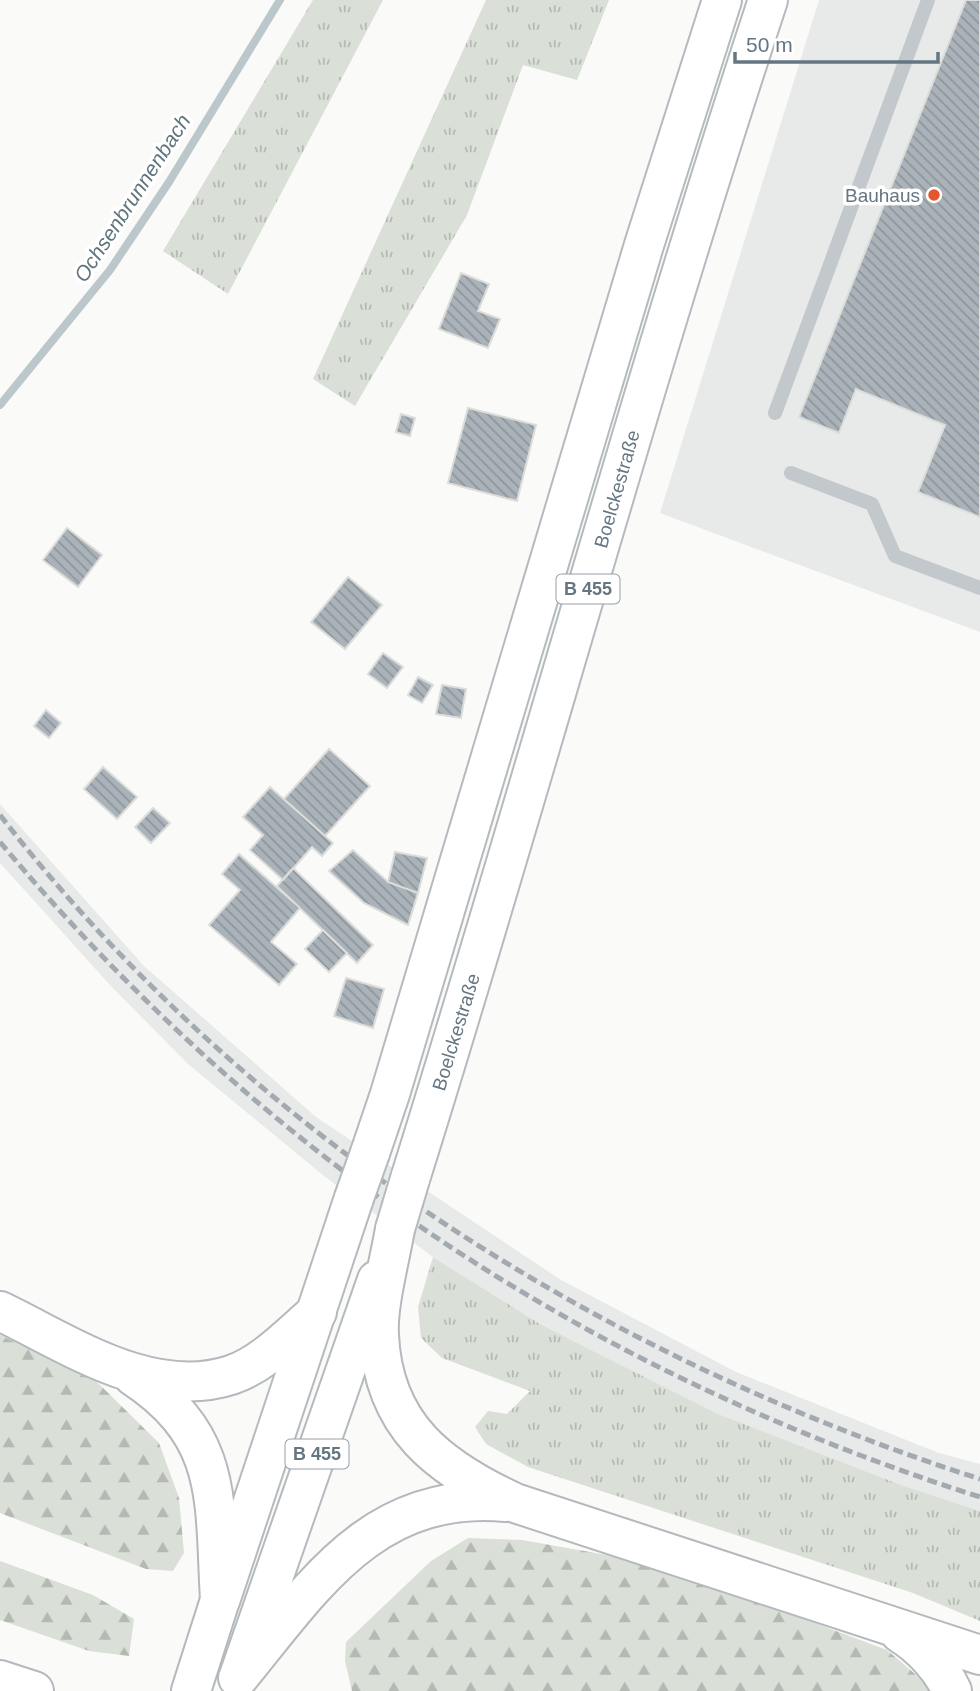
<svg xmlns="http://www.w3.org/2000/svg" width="980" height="1691" viewBox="0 0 980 1691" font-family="Helvetica,sans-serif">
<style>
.built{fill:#e8e9e9}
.grass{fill:url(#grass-tufts)}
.forest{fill:url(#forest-firs)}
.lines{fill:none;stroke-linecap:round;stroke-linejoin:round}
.stream{stroke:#bbc7cb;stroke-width:8}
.building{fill:url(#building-back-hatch);stroke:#dcdcda;stroke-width:2}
.primary-casing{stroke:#b5babe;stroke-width:42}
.trunk-casing{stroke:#b4b9bd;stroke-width:42}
.motorway-casing{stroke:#b4b9bd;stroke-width:42}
.service{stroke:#c3c8cc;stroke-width:14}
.primary{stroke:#fff;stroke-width:38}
.trunk{stroke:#fff;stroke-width:38}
.motorway{stroke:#fff;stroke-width:38}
.rail{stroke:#a2aab0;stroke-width:5;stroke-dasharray:10 5;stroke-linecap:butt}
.primary-bridge-casing{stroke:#b5babe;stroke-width:42;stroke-linecap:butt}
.primary-bridge{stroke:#fff;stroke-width:38}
.poi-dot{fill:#e4572e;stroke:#fff;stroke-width:2.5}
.labels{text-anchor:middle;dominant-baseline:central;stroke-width:7;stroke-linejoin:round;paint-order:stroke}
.shield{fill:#fff;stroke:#939fa8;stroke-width:2}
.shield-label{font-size:18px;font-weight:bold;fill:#657683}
.poi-label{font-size:19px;fill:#657683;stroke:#fff;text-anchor:end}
.street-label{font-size:19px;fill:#657683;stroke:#fff}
.water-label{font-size:21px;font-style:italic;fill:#60757c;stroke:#fff}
</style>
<defs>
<pattern id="grass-tufts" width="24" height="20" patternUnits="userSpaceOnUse" patternTransform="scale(1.75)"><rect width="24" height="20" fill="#dadfd7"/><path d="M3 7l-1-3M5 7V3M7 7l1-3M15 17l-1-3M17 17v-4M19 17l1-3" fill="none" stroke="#b4b9b4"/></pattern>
<pattern id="forest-firs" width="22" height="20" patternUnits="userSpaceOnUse" patternTransform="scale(1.75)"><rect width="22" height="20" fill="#dadfd7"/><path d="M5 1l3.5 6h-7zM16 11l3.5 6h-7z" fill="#b4b9b4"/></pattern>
<pattern id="building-back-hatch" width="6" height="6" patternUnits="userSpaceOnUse" patternTransform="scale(1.75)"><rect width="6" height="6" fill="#aab3b9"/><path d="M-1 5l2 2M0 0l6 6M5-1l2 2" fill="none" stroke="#8e969c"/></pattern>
</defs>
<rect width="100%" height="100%" fill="#fafaf8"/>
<path class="built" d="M 819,0 L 980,0 L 980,632 L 660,513 Z
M 0,804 L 144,966 L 316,1117 L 561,1280 L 736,1372 L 939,1453 L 980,1464 L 980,1511 L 901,1485 L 718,1414 L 540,1324 L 433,1257 L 324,1176 L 188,1064 L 109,984 L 0,863 Z"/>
<path class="grass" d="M 313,0 L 383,0 L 228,294 L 163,251 Z
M 486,0 L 609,0 L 577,80 L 523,65 L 467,215 L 355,406 L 313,379 Z
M 433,1257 L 540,1324 L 718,1414 L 901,1485 L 980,1511 L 980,1621 L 913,1593 L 528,1467 L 486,1444 L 475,1427 L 488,1411 L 507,1414 L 530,1391 L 442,1358 L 421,1338 L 418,1307 Z"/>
<path class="forest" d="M 0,1335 L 96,1381 L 159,1443 L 179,1498 L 184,1553 L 173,1571 L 146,1569 L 0,1513 Z
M 468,1538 L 522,1540 L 624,1558 L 729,1591 L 887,1650 L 935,1691 L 352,1691 L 345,1661 L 346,1642 L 431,1561 Z
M 0,1561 L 93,1595 L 134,1619 L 129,1656 L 89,1651 L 0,1620 Z"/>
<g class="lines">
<path class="stream" d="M 0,405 L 110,270 L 169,182 L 280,0"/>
</g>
<path class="building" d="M 966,0 L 980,0 L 980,517 L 918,492 L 945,425 L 856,389 L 839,433 L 799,417 Z
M 461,273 L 489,284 L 478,311 L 500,319 L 488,348 L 439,329 Z
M 468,408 L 536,425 L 517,501 L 448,483 Z
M 401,414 L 415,418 L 410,436 L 396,432 Z
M 67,528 L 102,555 L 78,587 L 43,560 Z
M 348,577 L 382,605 L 345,649 L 311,622 Z
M 383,653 L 403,667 L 387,688 L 368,674 Z
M 418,677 L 433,685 L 422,703 L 408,695 Z
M 442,685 L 466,689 L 461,718 L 436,714 Z
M 46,710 L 61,723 L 49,738 L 34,726 Z
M 329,749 L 370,786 L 325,836 L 284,799 Z
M 103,767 L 137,797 L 117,819 L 84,789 Z
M 270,787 L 333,843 L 322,856 L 312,847 L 283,880 L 250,850 L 263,835 L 243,817 Z
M 153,808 L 170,823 L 151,843 L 135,827 Z
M 353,850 L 388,882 L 418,893 L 408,925 L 364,903 L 329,871 Z
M 395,852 L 427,858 L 418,893 L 388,882 Z
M 239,854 L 300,908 L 271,942 L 297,964 L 279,985 L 209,925 L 240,890 L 222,874 Z
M 293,868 L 373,945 L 357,963 L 277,886 Z
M 323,930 L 347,953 L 329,972 L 305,949 Z
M 346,978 L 384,989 L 373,1028 L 334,1016 Z"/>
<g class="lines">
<defs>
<path id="primary" d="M 370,1153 L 390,1094 L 644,245 L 722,0
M 410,1179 C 533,787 639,390 768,0
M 221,1598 L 354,1198
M 240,1673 L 377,1280"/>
<path id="trunk" d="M 191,1691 L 220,1600"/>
<path id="motorway" d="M 395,1229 C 390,1259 377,1306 379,1335 C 383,1426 439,1468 515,1503 L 980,1655
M 0,1311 C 69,1344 151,1401 231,1375 C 264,1364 291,1334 317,1312
M 133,1376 C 225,1437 214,1501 220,1600
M 900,1633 C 921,1646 941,1667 952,1691
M 238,1678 C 313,1587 372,1490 506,1502
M 0,1680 L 34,1691"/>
</defs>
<use href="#primary" class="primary-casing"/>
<use href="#trunk" class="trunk-casing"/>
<use href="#motorway" class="motorway-casing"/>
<path class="service" d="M 775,413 L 928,0
M 791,473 L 872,504 L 895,556 L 980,588"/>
<use href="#primary" class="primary"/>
<use href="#trunk" class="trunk"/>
<use href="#motorway" class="motorway"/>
<path class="rail" d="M 0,815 C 246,1133 600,1357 980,1479
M 0,842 C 265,1159 588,1372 980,1497"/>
<defs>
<path id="primary-bridge" d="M 354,1198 L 370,1153
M 395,1229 L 410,1179"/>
</defs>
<use href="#primary-bridge" class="primary-bridge-casing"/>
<use href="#primary-bridge" class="primary-bridge"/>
</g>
<circle class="poi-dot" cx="934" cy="195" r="7"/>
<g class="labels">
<g class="shield">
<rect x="556.5" y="574.5" width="63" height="29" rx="5"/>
<rect x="285.5" y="1439.5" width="63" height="29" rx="5"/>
</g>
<g class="shield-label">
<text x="588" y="589">B 455</text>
<text x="317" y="1454">B 455</text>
</g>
<g class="poi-label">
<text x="920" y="195">Bauhaus</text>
</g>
<g class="street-label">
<text transform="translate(617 489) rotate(-74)">Boelckestraße</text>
<text transform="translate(456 1032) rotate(-73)">Boelckestraße</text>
</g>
<g class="water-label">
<text transform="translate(132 198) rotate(-57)">Ochsenbrunnenbach</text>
</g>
</g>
<path d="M735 52v10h203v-10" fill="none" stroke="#657683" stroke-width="3.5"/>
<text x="746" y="52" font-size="21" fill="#657683" stroke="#ffffff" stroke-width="5" paint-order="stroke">50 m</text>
</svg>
